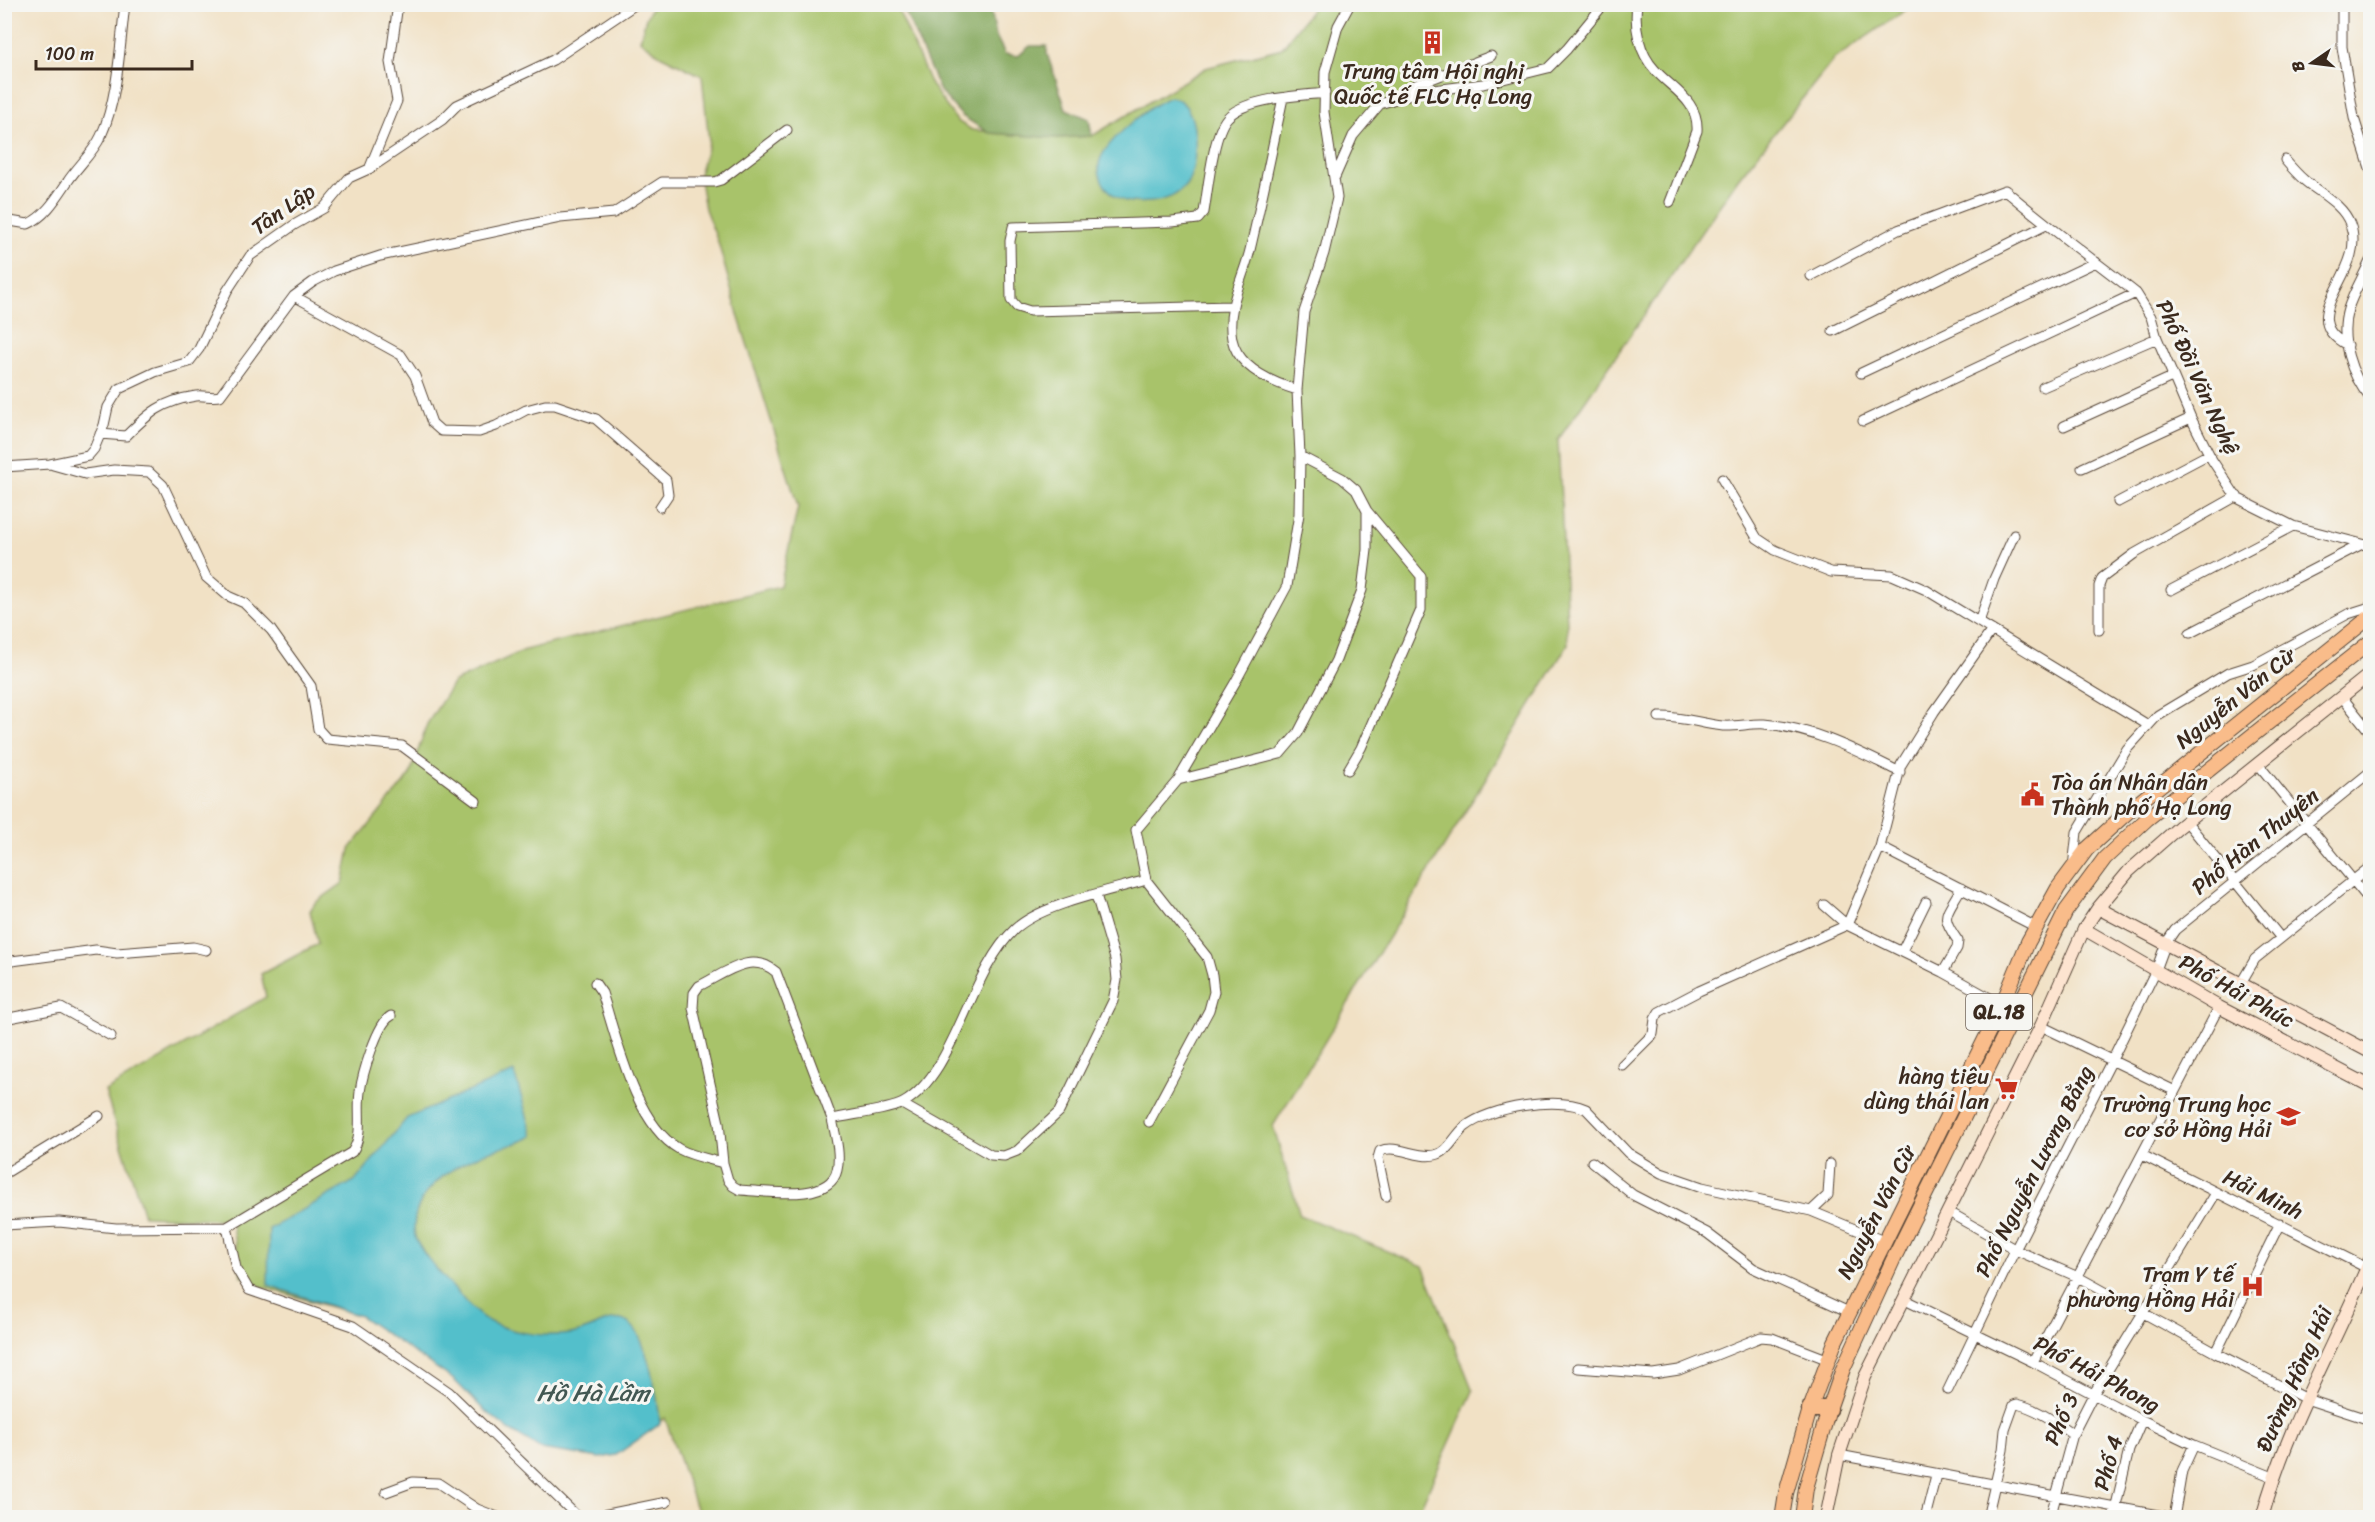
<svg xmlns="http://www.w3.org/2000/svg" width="2375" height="1522" viewBox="0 0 2375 1522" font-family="Sriracha,sans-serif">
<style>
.green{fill:#a8c36a;stroke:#727644;stroke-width:1.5}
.forest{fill:#86a95e;stroke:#606a3e;stroke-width:1.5}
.water{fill:#52bfcb;stroke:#467474;stroke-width:1.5}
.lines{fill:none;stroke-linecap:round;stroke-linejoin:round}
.street-casing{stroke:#564537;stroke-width:11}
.secondary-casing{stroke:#564537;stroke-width:14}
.primary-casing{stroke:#564537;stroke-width:16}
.highway-casing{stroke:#564537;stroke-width:19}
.street{stroke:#fff;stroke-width:9}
.secondary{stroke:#fde4d0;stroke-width:12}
.primary{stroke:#f9bc8a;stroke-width:14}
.highway{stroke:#f9bc8a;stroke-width:16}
.labels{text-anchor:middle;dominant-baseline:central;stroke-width:6;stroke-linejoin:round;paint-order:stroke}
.shield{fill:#f6f6f2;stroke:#73675e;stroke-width:1.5}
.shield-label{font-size:21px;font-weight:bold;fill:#3b2a1e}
.poi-label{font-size:22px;fill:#3b2a1e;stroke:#f6f6f2;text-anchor:end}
.street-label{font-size:22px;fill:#3b2a1e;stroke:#f6f6f2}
.water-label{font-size:24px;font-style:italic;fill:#425752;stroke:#f6f6f2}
</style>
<rect width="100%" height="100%" fill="#f6f6f2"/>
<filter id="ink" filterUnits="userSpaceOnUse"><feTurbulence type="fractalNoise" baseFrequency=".0167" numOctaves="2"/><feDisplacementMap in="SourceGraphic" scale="12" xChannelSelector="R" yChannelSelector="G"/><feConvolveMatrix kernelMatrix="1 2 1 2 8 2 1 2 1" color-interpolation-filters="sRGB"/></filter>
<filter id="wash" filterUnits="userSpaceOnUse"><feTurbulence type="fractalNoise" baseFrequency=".008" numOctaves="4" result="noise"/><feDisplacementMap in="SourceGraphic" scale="24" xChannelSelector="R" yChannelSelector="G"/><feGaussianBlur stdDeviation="1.35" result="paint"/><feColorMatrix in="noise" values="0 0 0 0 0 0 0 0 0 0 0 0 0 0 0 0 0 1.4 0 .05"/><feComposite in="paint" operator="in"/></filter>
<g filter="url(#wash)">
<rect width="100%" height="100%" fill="#f1e1c5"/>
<path class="green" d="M 653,5 L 896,5 L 931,85 L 957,121 L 972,130 L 1057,138 L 1092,136 L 1206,68 L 1282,48 L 1315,5 L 1913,5 L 1834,59 L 1738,179 L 1558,440 L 1568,644 L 1273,1126 L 1300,1215 L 1423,1266 L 1473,1391 L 1416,1517 L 699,1517 L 665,1418 L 623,1449 L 446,1374 L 362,1316 L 259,1286 L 241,1275 L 231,1220 L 144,1216 L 105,1091 L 266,997 L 261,974 L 318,944 L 310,911 L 315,903 L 343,883 L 350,849 L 410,775 L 427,724 L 454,682 L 525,650 L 780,586 L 798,507 L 739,318 L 718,242 L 705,209 L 699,174 L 709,142 L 702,76 L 660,55 L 640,40 L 646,18 Z"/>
<path class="forest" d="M 902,5 L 990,5 L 996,36 L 1005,54 L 1018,56 L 1030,46 L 1047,46 L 1047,54 L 1066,109 L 1089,119 L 1092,136 L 1057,138 L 989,133 L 962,116 L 940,91 Z"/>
<path class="water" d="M 1170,97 C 1173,98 1177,98 1179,100 C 1200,112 1199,167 1186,185 C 1174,201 1150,204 1131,202 C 1119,201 1113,195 1105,186 C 1100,179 1097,168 1100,160 C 1107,140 1150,105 1170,97 Z
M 514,1072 L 533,1136 C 517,1145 498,1148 482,1154 C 449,1168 408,1195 415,1236 C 417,1248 440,1273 449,1283 C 461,1296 475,1315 492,1323 C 510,1331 534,1336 554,1335 C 563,1335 576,1334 585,1330 C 600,1325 616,1312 631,1325 C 647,1338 659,1403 660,1424 L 616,1455 L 600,1458 L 541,1449 L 509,1430 L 482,1408 L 454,1380 L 360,1316 L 268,1285 L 269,1229 L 356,1180 L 407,1118 Z"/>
</g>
<g filter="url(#ink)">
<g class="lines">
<defs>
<path id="street" d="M 1637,4 C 1634,27 1639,53 1655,70 C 1673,90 1699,101 1697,131 L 1670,202
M 2342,4 L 2342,47 L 2354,118 L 2370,168
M 1404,96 L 1413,86 L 1491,56
M 1283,98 C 1272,149 1262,200 1250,250 C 1243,279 1226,307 1232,339 C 1238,368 1271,382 1297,390
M 2285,160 C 2291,167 2297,174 2304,180 C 2319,193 2343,204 2350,224 C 2369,272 2291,316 2347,345
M 370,167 L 397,101 L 390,62 L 398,4
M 1335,177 L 1353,136 L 1380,104 L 1417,92 L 1483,84 L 1548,68 L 1567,49 L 1604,4
M 4,220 L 28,224 C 46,216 57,197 68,181 C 78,166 93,153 101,136 C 118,99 120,45 125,4
M 2370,261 C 2363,277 2353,293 2348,309 C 2339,339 2351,375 2370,398
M 1811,276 L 1898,230 L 2005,190 C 2047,226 2092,259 2136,293 L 2151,317 L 2157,338 L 2191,418 L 2212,460 L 2237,498 L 2293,526 L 2370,546
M 294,296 L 401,355 L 415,376 L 432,423 L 441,431 L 479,432 L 496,426 L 526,410 L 545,405 L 555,405 L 596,419 L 666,480 L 668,495 L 660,507
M 1232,306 L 1030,311 L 1017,307 L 1011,300 L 1010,241 L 1013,227 L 1172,222 L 1198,219 L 1204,212 C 1208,189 1213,134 1227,118 C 1244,98 1299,96 1325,93
M 1833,331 L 2046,225
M 1861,373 L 2096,262
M 2043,387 L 2157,338
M 1863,421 L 2136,293
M 2064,426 L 2172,377
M 100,434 L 126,436 C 149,413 162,401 196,396 C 204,395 212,398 220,396 L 294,296 L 313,282 L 334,271 L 380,256 L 560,218 L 614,213 L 662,182 L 714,182 L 721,180 L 787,130
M 53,465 L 85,474 L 114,470 L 149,472 L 163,485 L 206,577 L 228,596 L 244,603 L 271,630 L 311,686 L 318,729 L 327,739 L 402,746 L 476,801
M 4,467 L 50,464 L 88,456 L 94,449 L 104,425 L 108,407 L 119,389 L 155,372 L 189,362 L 199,349 L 227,291 L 250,256 L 294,225 L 324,208 L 349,178 L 369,169 L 442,120 L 457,105 L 553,60 L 636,4
M 2082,468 L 2191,418
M 1722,479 L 1757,538 L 1775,550 L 1831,572 L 1892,575 L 1926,590 L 2148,725
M 2118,502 L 2209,454
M 2171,590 L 2293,526
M 1979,622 L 1994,579 L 2014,535
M 2099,630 L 2099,586 L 2102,578 L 2134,554 L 2237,496
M 2190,633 L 2362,544
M 2342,697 L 2370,732
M 1659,717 C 1682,716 1701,724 1723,726 C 1737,727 1751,723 1765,724 C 1814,728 1857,751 1900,772
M 2258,764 L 2370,901
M 1348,770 L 1361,748 L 1421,610 L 1421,576 L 1367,511
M 1178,780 L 1280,754 L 1298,733 L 1336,660 L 1362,590 L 1367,550 L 1367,511 L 1356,490 L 1342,478 L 1300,456
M 2186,821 L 2280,937
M 1880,847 L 2036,927
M 2073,867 L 2077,832 L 2127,749 L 2158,715 L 2228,673 L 2253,665 L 2348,614 L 2370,607
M 1824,905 L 1847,925 L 1943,972 L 2017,1013
M 1902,951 L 1926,902
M 4,962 L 96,950 L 117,953 L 193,947 L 206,950
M 1943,972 L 1957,948 L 1958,941 C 1939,914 1946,916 1961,888
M 595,983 L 602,993 C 617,1039 635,1124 679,1149 C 692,1156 709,1159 723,1163
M 2241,983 L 2255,959 L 2370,867
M 4,1019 L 61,1008 L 111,1036
M 2041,1026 L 2175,1091
M 1622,1065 L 1653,1034 L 1655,1019 L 1659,1012 L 1699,991 L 1847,925 L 1880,847 L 1901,765 L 1934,712 L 1992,630
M 902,1104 L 991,1155 L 1004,1156 L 1017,1151 L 1059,1112 L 1113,1001 L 1117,980 L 1115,959 L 1096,895
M 832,1119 L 776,972 C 751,950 724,974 699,986 L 694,993 L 693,1008 L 719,1123 L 723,1163 L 728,1180 L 733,1186 L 740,1190 C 765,1191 830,1203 837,1170 C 841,1154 835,1134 832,1119 C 848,1115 891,1110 903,1103 C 956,1073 968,973 1015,929 C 1042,904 1110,891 1146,880
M 1149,1122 L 1209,1010 L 1214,992 L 1212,975 L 1207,957 L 1146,880 L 1136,830 L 1178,780 L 1236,681 L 1287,586 L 1299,514 L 1300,456 L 1297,390 L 1304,312 L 1324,253 L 1337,198 L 1324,112 L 1325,72 L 1338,26 L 1350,4
M 2142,1155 L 2367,1268
M 1592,1162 L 1633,1195 L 1707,1233 L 1753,1268 L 1849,1312
M 4,1174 L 99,1116
M 1386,1196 L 1378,1158 L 1380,1151 C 1397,1144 1417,1159 1435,1155 C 1449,1152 1455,1135 1465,1127 C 1490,1107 1557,1096 1586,1109 L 1628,1153 L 1661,1173 L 1702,1187 L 1811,1211 L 1886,1242
M 1811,1211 L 1828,1195 L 1830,1164
M 1949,1212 L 2018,1251 L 2078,1277 L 2216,1353 L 2306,1399 L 2370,1420
M 4,1225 L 59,1222 L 116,1228 L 227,1227
M 227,1227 L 236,1268 L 249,1290 L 353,1326 L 449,1392 L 579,1518
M 227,1227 L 352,1152 C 364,1135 357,1112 360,1092 C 362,1076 377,1023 391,1016
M 1905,1300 L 2033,1362 L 2142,1420 L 2194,1445 L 2273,1477
M 2216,1353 L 2280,1223
M 2033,1362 L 2219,1007
M 1578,1368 L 1653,1374 L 1679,1370 L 1761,1337 L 1772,1338 L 1829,1360
M 1948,1390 L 2015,1250 L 2112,1060 L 2156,970 L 2166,943 L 2175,930 L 2370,772
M 1839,1455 L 2174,1518
M 386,1492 L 413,1482 L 438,1483 L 477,1509 L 500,1518
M 588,1518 L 667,1502
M 1925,1518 L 1936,1475
M 1987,1518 L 2003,1450 L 2005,1430 L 2014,1405 L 2017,1404 C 2038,1409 2055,1422 2073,1434
M 2050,1518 L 2073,1434 L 2094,1393 L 2216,1193
M 2113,1518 L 2129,1450 L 2142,1420
M 2174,1518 L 2182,1471 L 2194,1445
M 2366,1518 L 2370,1502"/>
<path id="secondary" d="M 2098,908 L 2370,1052
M 2084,929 L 2219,1007 L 2370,1086
M 1826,1518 L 1839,1455 L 1865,1377 L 2041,1026 L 2084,929 L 2098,908 L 2129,871 L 2179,827 L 2370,674
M 2262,1518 C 2286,1427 2334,1346 2370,1260"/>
<path id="primary" d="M 1782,1518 L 1786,1493 L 1810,1409 L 1835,1342 L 2002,1005 L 2028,942 L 2058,888 L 2087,849 L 2132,808 L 2370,617
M 1802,1518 L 1806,1488 L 1829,1409 L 1843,1369 L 1893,1260 L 2066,911 L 2105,858 L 2147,819 L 2370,642"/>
<path id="highway" d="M 1810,1409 L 1829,1409"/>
</defs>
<use href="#street" class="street-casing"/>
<use href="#secondary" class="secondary-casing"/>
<use href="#primary" class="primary-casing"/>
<use href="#highway" class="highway-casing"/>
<use href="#street" class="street"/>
<use href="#secondary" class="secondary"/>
<use href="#primary" class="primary"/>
<use href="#highway" class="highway"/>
</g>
</g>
<defs>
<symbol id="building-bare" viewBox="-9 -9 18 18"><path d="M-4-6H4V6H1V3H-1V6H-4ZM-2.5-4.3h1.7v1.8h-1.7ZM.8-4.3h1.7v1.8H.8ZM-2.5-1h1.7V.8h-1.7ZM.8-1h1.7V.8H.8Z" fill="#c8321e" stroke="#f6f6f2" stroke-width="2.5" paint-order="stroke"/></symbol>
<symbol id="civic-bare" viewBox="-9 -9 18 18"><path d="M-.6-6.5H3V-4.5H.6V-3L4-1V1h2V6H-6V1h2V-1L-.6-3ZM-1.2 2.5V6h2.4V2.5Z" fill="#c8321e" stroke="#f6f6f2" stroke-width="2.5" paint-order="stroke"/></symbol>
<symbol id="supermarket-bare" viewBox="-9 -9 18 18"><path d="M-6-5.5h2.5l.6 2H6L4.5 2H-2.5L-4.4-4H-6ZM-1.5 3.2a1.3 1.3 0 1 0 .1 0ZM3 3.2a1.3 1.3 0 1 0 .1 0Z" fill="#c8321e" stroke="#f6f6f2" stroke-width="2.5" paint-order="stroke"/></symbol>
<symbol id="school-bare" viewBox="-9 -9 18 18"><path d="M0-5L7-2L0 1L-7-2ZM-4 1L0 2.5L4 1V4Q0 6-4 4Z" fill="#c8321e" stroke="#f6f6f2" stroke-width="2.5" paint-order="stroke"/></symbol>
<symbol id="hospital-bare" viewBox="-9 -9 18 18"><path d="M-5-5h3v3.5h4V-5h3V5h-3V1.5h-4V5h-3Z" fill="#c8321e" stroke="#f6f6f2" stroke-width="2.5" paint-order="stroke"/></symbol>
</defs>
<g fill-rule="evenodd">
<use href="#building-bare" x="1416" y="26" width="33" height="33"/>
<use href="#civic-bare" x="2016" y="778" width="33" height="33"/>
<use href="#supermarket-bare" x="1990" y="1072" width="33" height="33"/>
<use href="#school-bare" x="2272" y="1100" width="33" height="33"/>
<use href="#hospital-bare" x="2236" y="1270" width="33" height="33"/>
</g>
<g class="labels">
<rect class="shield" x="1966" y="994" width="66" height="36" rx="4.5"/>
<g class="shield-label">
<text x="1999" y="1012">QL.18</text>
</g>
<g class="poi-label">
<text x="1433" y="71" text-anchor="middle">Trung tâm Hội nghị<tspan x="1433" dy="25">Quốc tế FLC Hạ Long</tspan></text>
<text x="2051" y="782" text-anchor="start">Tòa án Nhân dân<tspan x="2051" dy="25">Thành phố Hạ Long</tspan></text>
<text x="1989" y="1076">hàng tiêu<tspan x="1989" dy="25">dùng thái lan</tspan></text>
<text x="2271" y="1104">Trường Trung học<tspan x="2271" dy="25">cơ sở Hồng Hải</tspan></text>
<text x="2234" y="1274">Trạm Y tế<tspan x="2234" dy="25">phường Hồng Hải</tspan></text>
</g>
<g class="street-label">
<text transform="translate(283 209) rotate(-35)">Tân Lập</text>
<text transform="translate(2198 377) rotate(65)">Phố Đồi Văn Nghệ</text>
<text transform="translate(2235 698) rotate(-39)">Nguyễn Văn Cừ</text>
<text transform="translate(2255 841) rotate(-39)">Phố Hàn Thuyên</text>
<text transform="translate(2237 991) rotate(29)">Phố Hải Phúc</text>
<text transform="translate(2034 1171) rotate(-63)">Phố Nguyễn Lương Bằng</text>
<text transform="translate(2263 1194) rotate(26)">Hải Minh</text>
<text transform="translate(1876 1212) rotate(-63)">Nguyễn Văn Cừ</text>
<text transform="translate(2097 1374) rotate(28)">Phố Hải Phong</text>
<text transform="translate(2294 1379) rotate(-66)">Đường Hồng Hải</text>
<text transform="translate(2061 1419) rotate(-66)">Phố 3</text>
<text transform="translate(2108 1463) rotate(-74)">Phố 4</text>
</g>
<g class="water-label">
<text x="593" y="1393">Hồ Hà Lầm</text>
</g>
</g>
<rect width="2375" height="1522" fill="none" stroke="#f6f6f2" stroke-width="24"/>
<g transform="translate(2312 63) rotate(256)" stroke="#f6f6f2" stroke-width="4.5" paint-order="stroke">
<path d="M0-4.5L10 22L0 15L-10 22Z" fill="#3b2a1e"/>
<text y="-9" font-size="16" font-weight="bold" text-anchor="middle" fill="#3b2a1e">B</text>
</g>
<path d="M36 60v9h156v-9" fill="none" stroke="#3b2a1e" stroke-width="3"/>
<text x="45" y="60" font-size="18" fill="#3b2a1e" stroke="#f6f6f2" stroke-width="4.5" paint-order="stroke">100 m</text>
</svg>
